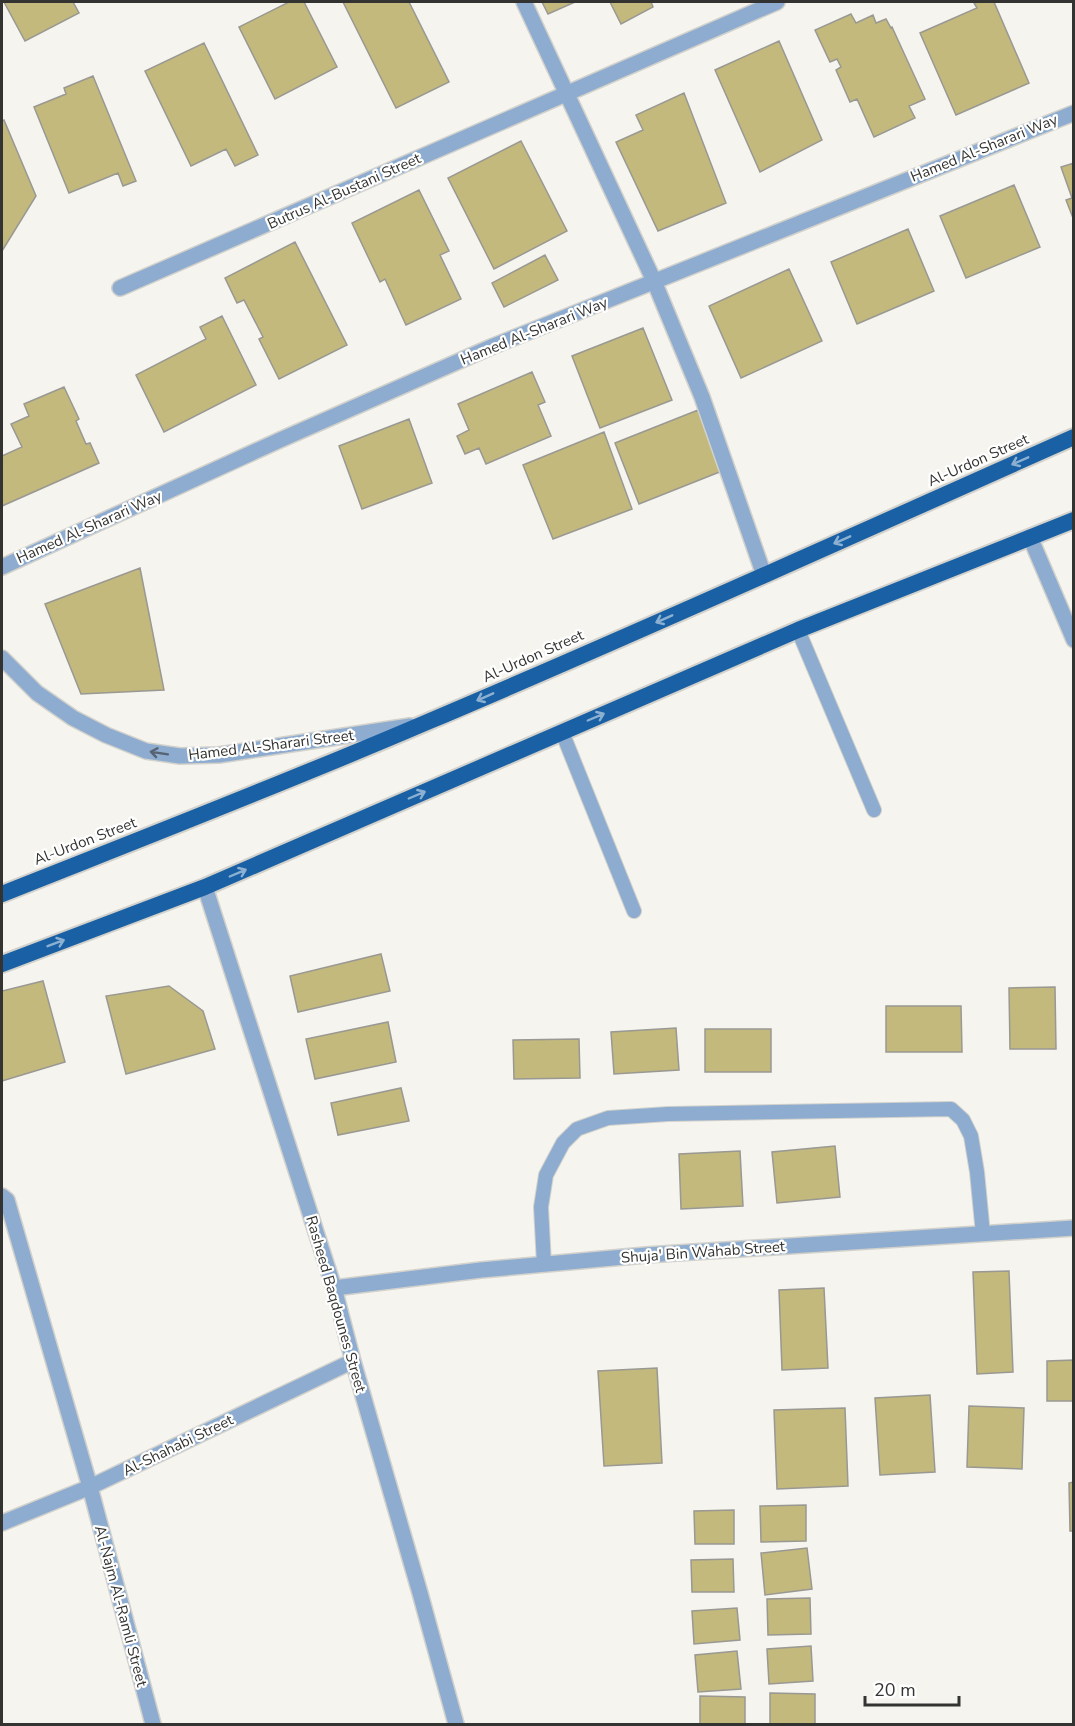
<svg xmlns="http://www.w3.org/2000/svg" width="1075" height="1726" viewBox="0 0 1075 1726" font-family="'Nunito Sans',sans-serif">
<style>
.building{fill:#c3b97d;stroke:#999892;stroke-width:1.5}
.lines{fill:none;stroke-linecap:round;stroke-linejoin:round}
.service-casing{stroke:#d2d1cc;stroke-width:16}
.minor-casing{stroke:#d2d1cc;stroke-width:18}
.tertiary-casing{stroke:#d2d1cc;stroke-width:18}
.trunk-casing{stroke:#d2d1cc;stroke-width:20}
.service{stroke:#8dacd0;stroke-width:14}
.minor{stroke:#8dacd0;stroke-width:15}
.tertiary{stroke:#8dacd0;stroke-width:15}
.trunk{stroke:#1960a5;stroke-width:16}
.oneway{stroke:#8cb0d2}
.oneway2{stroke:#576371}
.labels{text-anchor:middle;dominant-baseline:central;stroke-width:4.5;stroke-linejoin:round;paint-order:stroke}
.street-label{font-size:15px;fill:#333331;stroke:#fff}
</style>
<rect width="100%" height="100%" fill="#f5f4ee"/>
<path class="building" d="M 4,2 L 73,2 L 79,13 L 25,41 Z
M 289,2 L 304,2 L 337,67 L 275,99 L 239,27 Z
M 343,2 L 409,2 L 449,82 L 396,108 Z
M 542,2 L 575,2 L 548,14 Z
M 610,2 L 651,2 L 653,7 L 621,24 Z
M 979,2 L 994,2 L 1029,83 L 956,115 L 920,33 L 977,8 L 974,3 Z
M 851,14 L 856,23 L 873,15 L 876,23 L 886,19 L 891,28 L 892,27 L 925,99 L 909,106 L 915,118 L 874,137 L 857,99 L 850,102 L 836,70 L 841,67 L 837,59 L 830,62 L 815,30 Z
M 779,41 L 822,140 L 760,172 L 715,70 Z
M 204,43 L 258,155 L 235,166 L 226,149 L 191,166 L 145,71 Z
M 93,76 L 136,181 L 123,186 L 118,173 L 69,193 L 34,107 L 66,94 L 64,88 Z
M 684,93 L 726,203 L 658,231 L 616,142 L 643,130 L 636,115 Z
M 4,120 L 36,196 L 2,251 L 2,121 Z
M 521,141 L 567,231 L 494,269 L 448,178 Z
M 1074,163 L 1074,218 L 1073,218 L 1066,200 L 1072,198 L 1061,167 Z
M 1014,185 L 1040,247 L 966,278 L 940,216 Z
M 419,190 L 449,251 L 440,255 L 461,299 L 406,325 L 385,279 L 380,282 L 352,223 Z
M 908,229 L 934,291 L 857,324 L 831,262 Z
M 295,242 L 347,345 L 279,379 L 259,339 L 263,337 L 244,300 L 237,303 L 225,278 Z
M 545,255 L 558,280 L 504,307 L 492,283 Z
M 789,269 L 822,341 L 741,378 L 709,306 Z
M 222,316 L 256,385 L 164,432 L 136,375 L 206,339 L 200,327 Z
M 643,328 L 672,400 L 600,428 L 572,356 Z
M 532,372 L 545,402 L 538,405 L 551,436 L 486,464 L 479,448 L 465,454 L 457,436 L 469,430 L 458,404 Z
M 64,387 L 79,419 L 76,421 L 86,444 L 90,443 L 99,463 L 2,506 L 2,456 L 22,447 L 11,424 L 29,416 L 24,404 Z
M 698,410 L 722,471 L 639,504 L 615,443 Z
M 409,419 L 432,483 L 362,509 L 339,446 Z
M 604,432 L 632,509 L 553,539 L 523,465 Z
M 140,568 L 164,690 L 81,694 L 45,604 Z
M 381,954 L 390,991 L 298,1012 L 290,976 Z
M 43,981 L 65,1062 L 2,1081 L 2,991 Z
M 169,986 L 203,1011 L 215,1049 L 126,1074 L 106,996 Z
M 1055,987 L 1056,1049 L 1010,1049 L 1009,988 Z
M 886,1006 L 961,1006 L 962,1052 L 886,1052 Z
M 388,1022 L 396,1062 L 315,1079 L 306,1039 Z
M 676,1028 L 679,1070 L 614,1074 L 611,1032 Z
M 705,1029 L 771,1029 L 771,1072 L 705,1072 Z
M 579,1039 L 580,1078 L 514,1079 L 513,1040 Z
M 401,1088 L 409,1121 L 338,1135 L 331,1103 Z
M 835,1146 L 840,1197 L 777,1203 L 772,1152 Z
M 740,1151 L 743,1206 L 681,1209 L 679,1154 Z
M 1009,1271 L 1013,1372 L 977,1374 L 973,1272 Z
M 824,1288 L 828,1368 L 782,1370 L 779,1290 Z
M 1074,1360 L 1074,1401 L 1047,1401 L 1047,1361 Z
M 657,1368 L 662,1463 L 604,1466 L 598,1371 Z
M 930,1395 L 935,1472 L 880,1475 L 875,1398 Z
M 969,1406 L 1024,1408 L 1022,1469 L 967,1467 Z
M 845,1408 L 848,1486 L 777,1489 L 774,1410 Z
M 1074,1482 L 1074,1531 L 1070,1531 L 1069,1483 Z
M 806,1505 L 806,1541 L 761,1542 L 760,1506 Z
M 734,1510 L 734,1544 L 695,1544 L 694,1511 Z
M 807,1548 L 812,1589 L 765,1595 L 761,1553 Z
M 733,1559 L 734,1592 L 692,1592 L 691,1560 Z
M 810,1598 L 811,1634 L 768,1635 L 767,1599 Z
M 737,1608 L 740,1640 L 694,1644 L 692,1611 Z
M 811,1646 L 813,1681 L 769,1684 L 767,1649 Z
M 737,1651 L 741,1689 L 698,1692 L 695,1655 Z
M 770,1693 L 815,1694 L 815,1724 L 770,1724 Z
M 700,1696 L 745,1697 L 745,1724 L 700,1724 Z"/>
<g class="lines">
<defs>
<path id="service" d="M 798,630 L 874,810
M 562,732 L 634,911
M 544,1264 L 541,1207 L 546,1175 L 563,1143 L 577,1129 L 608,1118 L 668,1114 L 951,1109 L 963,1120 L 971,1136 L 977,1172 L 983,1234"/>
<path id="minor" d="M 524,2 L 654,281 L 702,397 L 764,575
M 120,288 L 777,2
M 1030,537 L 1074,640
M 2,567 L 280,440 L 491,347 L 1074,113
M 205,887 L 334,1288 L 353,1361 L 420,1593 L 456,1724
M 2,1196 L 7,1200 L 90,1487 L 153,1724
M 334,1288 L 481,1270 L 646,1255 L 1074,1228
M 2,1523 L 90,1487 L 353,1361"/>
<path id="tertiary" d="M 2,658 L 37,693 L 73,718 L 106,735 L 146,751 L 180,756 L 219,755 L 410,726"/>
<path id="trunk" d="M 2,894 C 143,838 285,783 425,723 C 643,631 858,533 1074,437
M 2,964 L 205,887 L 798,630 L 1074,520"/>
</defs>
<use href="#service" class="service-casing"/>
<use href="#minor" class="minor-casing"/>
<use href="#tertiary" class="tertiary-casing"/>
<use href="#trunk" class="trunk-casing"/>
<use href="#service" class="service"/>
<use href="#minor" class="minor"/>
<use href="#tertiary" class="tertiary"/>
<use href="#trunk" class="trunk"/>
</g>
<defs><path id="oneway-shaft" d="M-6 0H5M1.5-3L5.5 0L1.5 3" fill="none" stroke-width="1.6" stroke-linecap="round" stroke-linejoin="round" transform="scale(1.5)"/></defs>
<g class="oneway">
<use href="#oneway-shaft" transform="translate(1020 461) rotate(156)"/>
<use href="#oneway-shaft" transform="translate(842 540) rotate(156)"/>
<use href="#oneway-shaft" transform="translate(664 619) rotate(156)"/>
<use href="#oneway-shaft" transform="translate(485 697) rotate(156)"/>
<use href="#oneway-shaft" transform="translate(596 717) rotate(-23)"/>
<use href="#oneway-shaft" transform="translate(417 795) rotate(-23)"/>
<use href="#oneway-shaft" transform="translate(238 873) rotate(-23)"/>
<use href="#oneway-shaft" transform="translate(56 943) rotate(-21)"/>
</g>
<use class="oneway2" href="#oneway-shaft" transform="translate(159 753) rotate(-171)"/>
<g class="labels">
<g class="street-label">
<text transform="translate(984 148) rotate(-22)">Hamed Al-Sharari Way</text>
<text transform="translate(344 191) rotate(-24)">Butrus Al-Bustani Street</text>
<text transform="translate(534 331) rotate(-22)">Hamed Al-Sharari Way</text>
<text transform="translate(978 460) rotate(-24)">Al-Urdon Street</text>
<text transform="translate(89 527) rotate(-24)">Hamed Al-Sharari Way</text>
<text transform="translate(533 656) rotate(-24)">Al-Urdon Street</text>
<text transform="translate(271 745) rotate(-7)">Hamed Al-Sharari Street</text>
<text transform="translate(85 841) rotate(-21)">Al-Urdon Street</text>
<text transform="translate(703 1252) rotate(-4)">Shuja' Bin Wahab Street</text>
<text transform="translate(336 1304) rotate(74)">Rasheed Baqdounes Street</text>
<text transform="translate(178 1445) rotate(-26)">Al-Shahabi Street</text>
<text transform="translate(121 1606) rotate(75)">Al-Najm Al-Ramli Street</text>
</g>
</g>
<rect width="1075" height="1726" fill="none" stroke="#333331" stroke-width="6"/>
<path d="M865 1696v9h94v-9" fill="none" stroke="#333331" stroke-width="3"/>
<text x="874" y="1696" font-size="18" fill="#333331" stroke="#ffffff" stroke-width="4.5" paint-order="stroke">20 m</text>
</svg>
